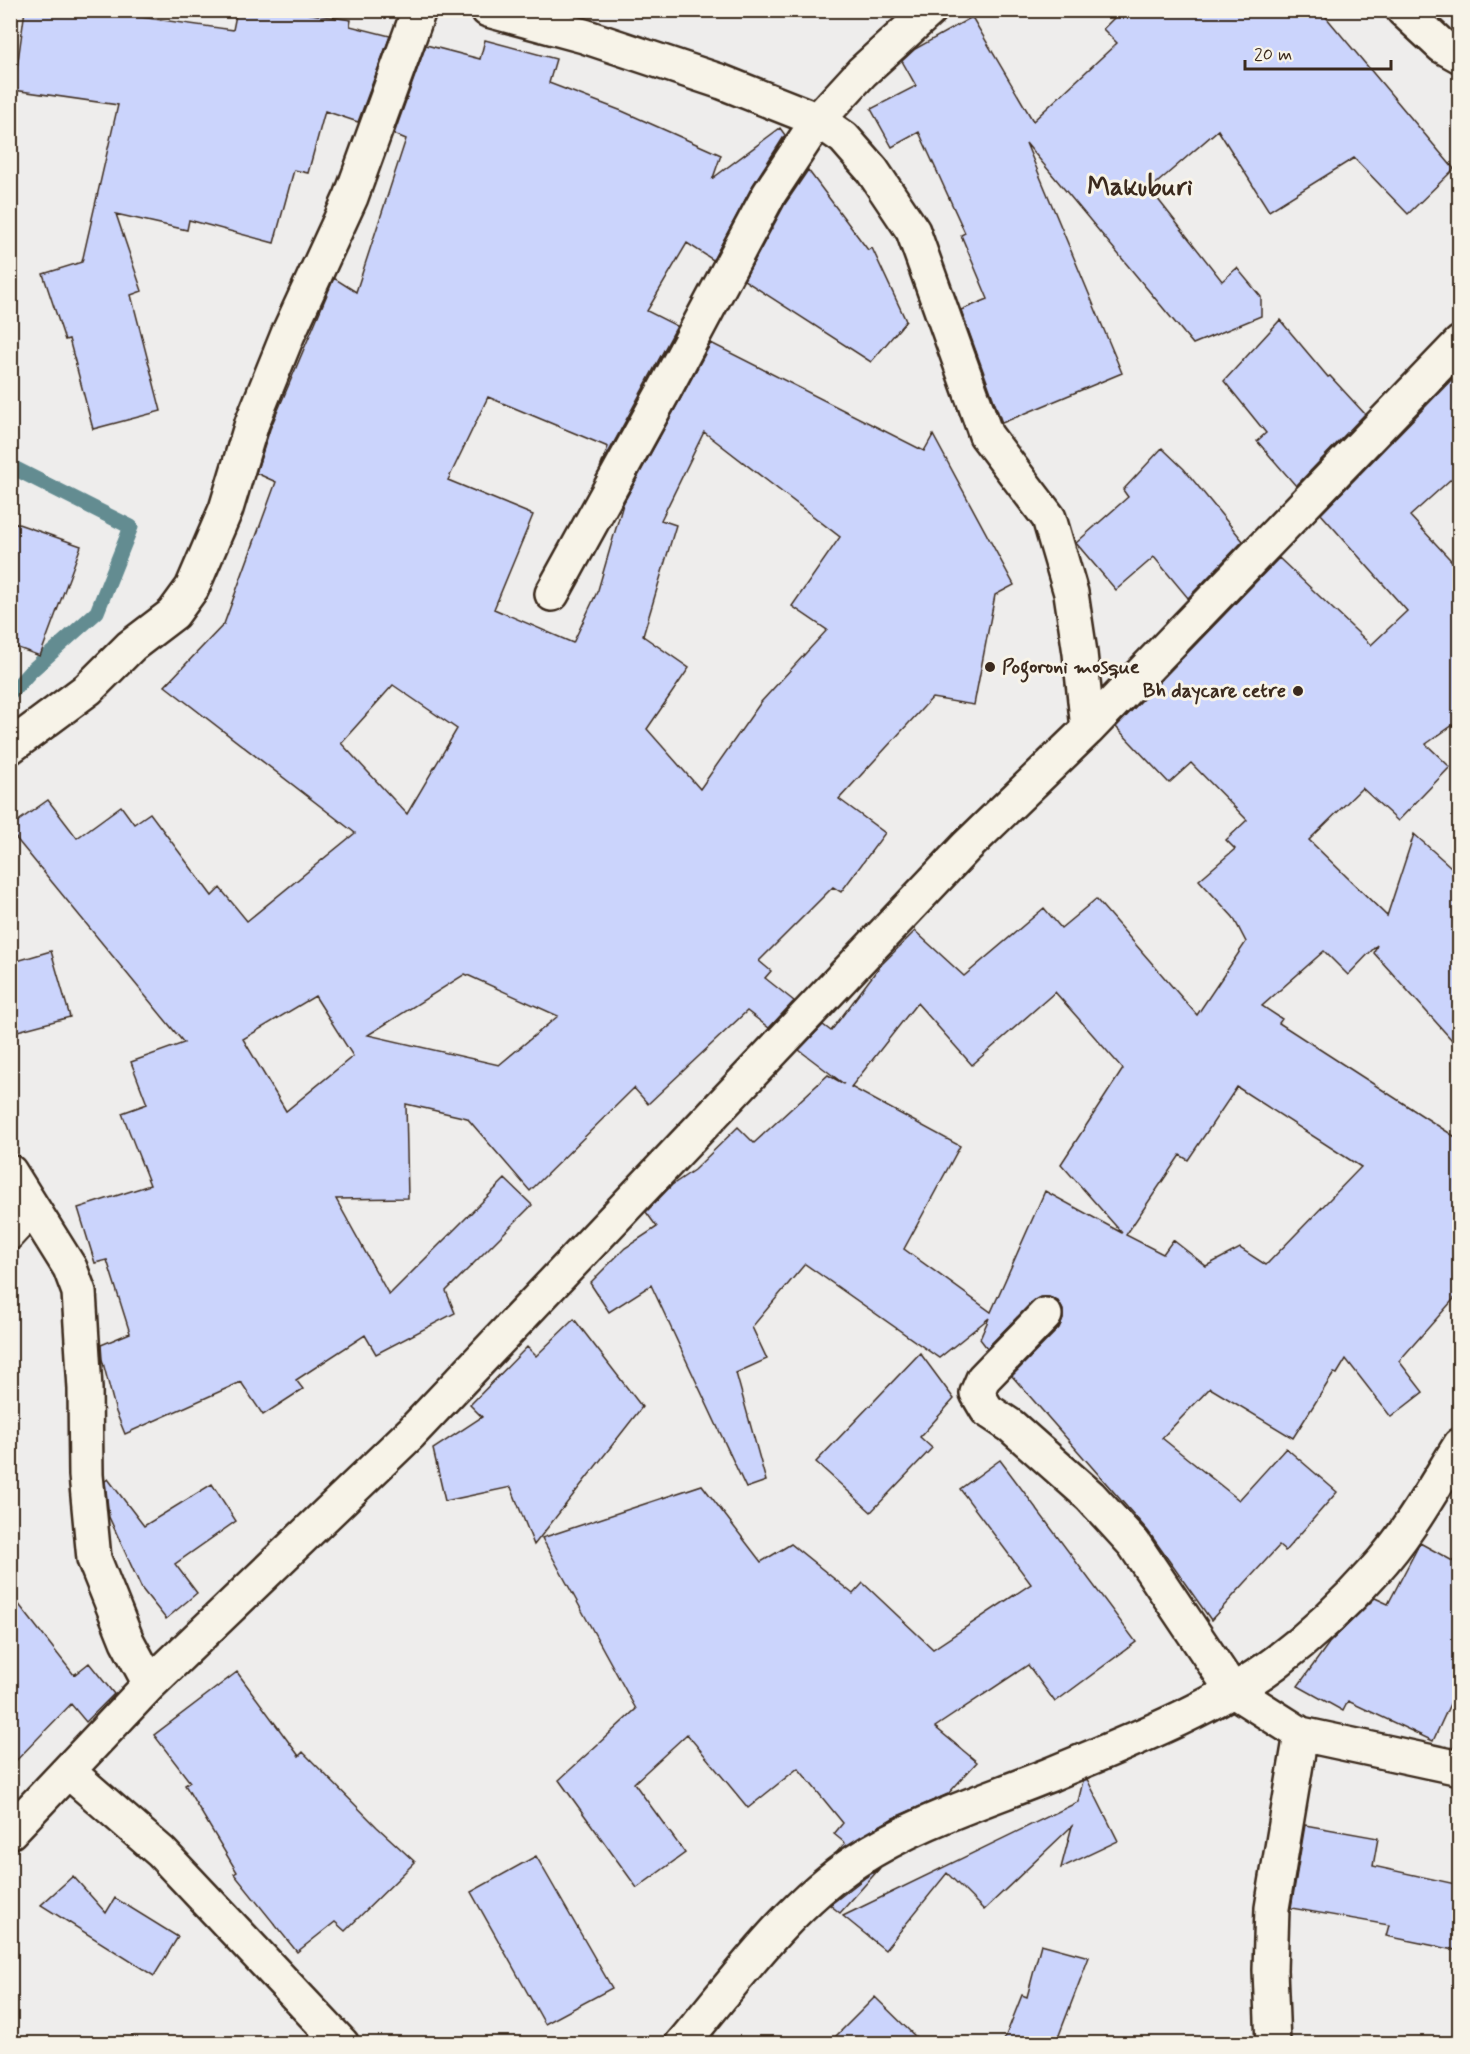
<svg xmlns="http://www.w3.org/2000/svg" width="1470" height="2054" viewBox="0 0 1470 2054" font-family="Mynerve,sans-serif">
<style>
.lines{fill:none;stroke-linecap:round;stroke-linejoin:round}
.stream{stroke:#648c91;stroke-width:15}
.building{fill:#cbd4fc;stroke:#3b2a1e;stroke-width:1.5;fill-rule:evenodd}
.lane-casing{stroke:#3b2a1e;stroke-width:30}
.street-casing{stroke:#3b2a1e;stroke-width:38}
.lane{stroke:#f7f3e8;stroke-width:26}
.street{stroke:#f7f3e8;stroke-width:33}
.poi-dot{fill:#3b2a1e;stroke:#f7f3e8;stroke-width:2}
.labels{text-anchor:middle;dominant-baseline:central;stroke-width:6;stroke-linejoin:round;paint-order:stroke}
.poi-label{font-size:20px;font-weight:bold;fill:#3b2a1e;stroke:#f7f3e8;text-anchor:start}
.district-label{font-size:26px;font-weight:bold;fill:#3b2a1e;stroke:#f7f3e8}
</style>
<rect width="100%" height="100%" fill="#eeedec"/>
<filter id="ink" filterUnits="userSpaceOnUse"><feTurbulence type="fractalNoise" baseFrequency=".0167" numOctaves="2"/><feDisplacementMap in="SourceGraphic" scale="12" xChannelSelector="R" yChannelSelector="G"/><feConvolveMatrix kernelMatrix="1 2 1 2 8 2 1 2 1" color-interpolation-filters="sRGB"/></filter>
<g filter="url(#ink)">
<g class="lines">
<path class="stream" d="M 10,466 L 131,527 L 97,612 L 30,672 L 10,694"/>
</g>
<path class="building" d="M 25,10 L 90,10 L 233,30 L 237,10 L 285,10 L 351,20 L 350,26 L 390,36 L 358,122 L 325,111 L 308,173 L 294,170 L 274,243 L 189,220 L 187,230 L 116,214 L 142,291 L 131,295 L 161,411 L 93,429 L 69,339 L 65,340 L 43,274 L 82,262 L 118,105 L 14,90 Z
M 1122,10 L 1320,10 L 1454,169 L 1408,214 L 1354,158 L 1269,211 L 1218,130 L 1150,189 L 1222,281 L 1237,268 L 1261,297 L 1261,316 L 1193,344 L 1026,143 L 1122,373 L 1002,423 L 961,310 L 988,299 L 961,235 L 965,233 L 919,132 L 892,147 L 871,109 L 916,86 L 902,61 L 915,49 L 972,17 L 1033,121 L 1117,43 L 1103,29 Z
M 485,40 L 556,59 L 549,83 L 622,111 L 721,155 L 713,178 L 780,128 L 785,135 L 753,185 L 713,260 L 687,243 L 647,311 L 677,326 L 600,468 L 608,447 L 488,397 L 448,480 L 533,515 L 494,609 L 573,643 L 598,590 L 623,504 L 711,343 L 924,451 L 933,435 L 1014,585 L 995,595 L 974,705 L 932,698 L 839,799 L 885,833 L 841,892 L 833,887 L 759,961 L 771,971 L 765,978 L 794,1001 L 769,1028 L 747,1011 L 648,1104 L 634,1088 L 530,1191 L 467,1118 L 406,1104 L 408,1198 L 336,1199 L 389,1295 L 505,1179 L 532,1205 L 446,1291 L 455,1313 L 376,1354 L 365,1335 L 296,1380 L 303,1389 L 263,1415 L 241,1382 L 125,1434 L 116,1412 L 102,1359 L 101,1345 L 130,1333 L 107,1260 L 95,1263 L 78,1208 L 150,1185 L 122,1113 L 147,1104 L 131,1062 L 184,1043 L 10,831 L 10,827 L 48,800 L 77,838 L 121,806 L 134,824 L 150,813 L 212,896 L 220,888 L 247,921 L 355,833 L 165,686 L 224,624 L 276,482 L 256,473 L 270,429 L 334,278 L 356,292 L 406,139 L 394,134 L 426,45 L 480,59 ZM 704,432 L 840,537 L 792,606 L 827,630 L 761,702 L 700,789 L 647,729 L 689,668 L 643,636 L 676,525 L 661,520 ZM 393,685 L 457,729 L 407,814 L 341,743 ZM 465,974 L 558,1016 L 499,1065 L 368,1035 ZM 315,996 L 353,1056 L 286,1111 L 243,1039 Z
M 808,170 L 868,250 L 872,248 L 906,321 L 871,362 L 744,280 L 785,204 Z
M 1280,320 L 1328,377 L 1330,376 L 1365,414 L 1296,486 L 1257,441 L 1266,433 L 1224,381 Z
M 1460,371 L 1460,471 L 1410,516 L 1460,570 L 1460,720 L 1426,744 L 1450,767 L 1398,821 L 1362,788 L 1309,840 L 1387,916 L 1414,834 L 1460,875 L 1460,1049 L 1374,953 L 1377,945 L 1348,975 L 1324,951 L 1262,1006 L 1282,1019 L 1279,1023 L 1460,1140 L 1460,1292 L 1399,1361 L 1423,1392 L 1391,1417 L 1346,1359 L 1337,1374 L 1334,1373 L 1293,1438 L 1210,1388 L 1162,1438 L 1239,1500 L 1286,1448 L 1337,1492 L 1285,1551 L 1279,1546 L 1211,1620 L 1148,1531 L 1012,1376 L 1059,1328 L 1063,1319 L 1063,1310 L 1058,1301 L 1049,1297 L 1040,1297 L 1032,1302 L 987,1348 L 980,1339 L 989,1318 L 939,1358 L 805,1264 L 752,1327 L 767,1359 L 736,1373 L 766,1481 L 746,1488 L 651,1285 L 609,1312 L 590,1283 L 625,1248 L 657,1227 L 646,1212 L 672,1185 L 694,1170 L 738,1127 L 754,1143 L 828,1075 L 844,1084 L 799,1050 L 823,1025 L 831,1031 L 880,966 L 915,931 L 964,976 L 1044,908 L 1061,928 L 1096,899 L 1197,1015 L 1246,942 L 1233,917 L 1199,880 L 1235,849 L 1226,840 L 1247,820 L 1191,763 L 1169,783 L 1116,727 L 1279,558 L 1371,645 L 1407,611 L 1321,514 ZM 1055,992 L 1123,1069 L 1061,1164 L 1122,1233 L 1045,1191 L 991,1312 L 904,1249 L 960,1146 L 851,1087 L 917,1003 L 972,1065 ZM 1237,1087 L 1361,1167 L 1266,1265 L 1240,1248 L 1206,1266 L 1173,1240 L 1163,1254 L 1126,1235 L 1180,1155 L 1188,1160 Z
M 1162,448 L 1184,469 L 1243,541 L 1188,598 L 1154,557 L 1116,590 L 1076,543 L 1128,497 L 1123,490 Z
M 10,521 L 81,546 L 40,656 L 10,645 Z
M 51,951 L 70,1017 L 10,1033 L 10,963 Z
M 574,1319 L 642,1407 L 534,1545 L 511,1487 L 445,1501 L 433,1449 L 482,1417 L 470,1405 L 527,1347 L 536,1356 Z
M 920,1353 L 954,1399 L 920,1437 L 932,1448 L 871,1512 L 816,1462 Z
M 1000,1460 L 1136,1642 L 1055,1702 L 1028,1665 L 935,1727 L 977,1762 L 948,1794 L 893,1818 L 837,1852 L 845,1843 L 834,1834 L 843,1823 L 798,1768 L 748,1808 L 687,1734 L 634,1783 L 685,1853 L 637,1888 L 559,1780 L 636,1709 L 542,1538 L 702,1485 L 761,1562 L 791,1544 L 853,1594 L 863,1583 L 933,1649 L 1031,1584 L 960,1489 Z
M 108,1479 L 144,1526 L 212,1484 L 236,1521 L 175,1564 L 197,1593 L 166,1619 L 142,1589 L 109,1517 L 105,1481 Z
M 1420,1543 L 1460,1565 L 1460,1682 L 1433,1741 L 1348,1701 L 1343,1711 L 1298,1686 L 1329,1643 L 1375,1598 L 1388,1604 Z
M 10,1593 L 74,1675 L 89,1663 L 114,1694 L 86,1722 L 71,1704 L 10,1767 Z
M 237,1672 L 299,1756 L 303,1752 L 377,1827 L 415,1862 L 345,1931 L 335,1922 L 297,1952 L 234,1874 L 237,1872 L 185,1785 L 190,1782 L 154,1735 Z
M 1087,1779 L 1118,1841 L 1061,1868 L 1072,1826 L 984,1910 L 947,1873 L 885,1950 L 843,1916 L 1078,1802 L 1083,1781 Z
M 1305,1825 L 1378,1838 L 1373,1866 L 1460,1885 L 1460,1931 L 1455,1950 L 1386,1936 L 1389,1925 L 1291,1908 Z
M 536,1856 L 612,1988 L 545,2024 L 471,1892 Z
M 880,1868 L 840,1913 L 830,1905 L 866,1877 Z
M 73,1876 L 106,1913 L 115,1898 L 178,1937 L 154,1976 L 41,1905 Z
M 1041,1944 L 1089,1957 L 1056,2043 L 1003,2043 L 1022,1995 L 1027,1997 Z
M 875,1997 L 922,2043 L 829,2043 Z"/>
<g class="lines">
<defs>
<path id="lane" d="M 10,1237 L 36,1209"/>
<path id="street" d="M 488,10 L 584,36 L 722,82 L 818,120 L 844,138 L 872,170 L 913,231 L 986,435 L 1049,518 L 1071,593 L 1080,653 L 1088,729
M 1403,10 L 1442,46 L 1460,56
M 552,594 L 665,389 L 769,194 L 818,120 L 862,72 L 930,10
M 10,747 L 88,689 L 131,646 L 173,614 L 192,588 L 226,509 L 252,423 L 288,334 L 351,197 L 419,10
M 10,1172 L 70,1268 L 79,1292 L 85,1389 L 86,1475 L 94,1559 L 127,1641 L 150,1684
M 1045,1315 L 983,1379 L 977,1393 L 987,1410 L 1011,1426 L 1090,1496 L 1134,1544 L 1232,1690 L 1301,1734 L 1460,1768
M 69,1772 L 161,1852 L 342,2044
M 10,1832 L 150,1684 L 411,1433 L 966,847 L 1088,729 L 1460,343
M 682,2044 C 736,1980 786,1908 856,1861 C 915,1822 984,1801 1049,1775 C 1123,1744 1212,1710 1275,1663 C 1312,1635 1345,1604 1375,1570 C 1409,1533 1433,1488 1460,1445
M 1273,2044 L 1270,1970 L 1272,1908 L 1301,1734"/>
</defs>
<use href="#lane" class="lane-casing"/>
<use href="#street" class="street-casing"/>
<use href="#lane" class="lane"/>
<use href="#street" class="street"/>
</g>
</g>
<g class="poi-dot">
<circle cx="990" cy="667" r="6"/>
<circle cx="1298" cy="691" r="6"/>
</g>
<g class="labels">
<g class="poi-label">
<text x="1002" y="667">Pogoroni mosque</text>
<text x="1286" y="691" text-anchor="end">Bh daycare cetre</text>
</g>
<g class="district-label">
<text x="1140" y="188">Makuburi</text>
</g>
</g>
<rect width="1470" height="2054" fill="none" stroke="#f7f3e8" stroke-width="36"/>
<rect x="18" y="18" width="1434" height="2018" fill="none" stroke="#3b2a1e" stroke-width="2" filter="url(#ink)"/>
<path d="M1245 60v9h146v-9" fill="none" stroke="#3b2a1e" stroke-width="3"/>
<text x="1254" y="60" font-size="18" fill="#3b2a1e" stroke="#f7f3e8" stroke-width="4.5" paint-order="stroke">20 m</text>
</svg>
